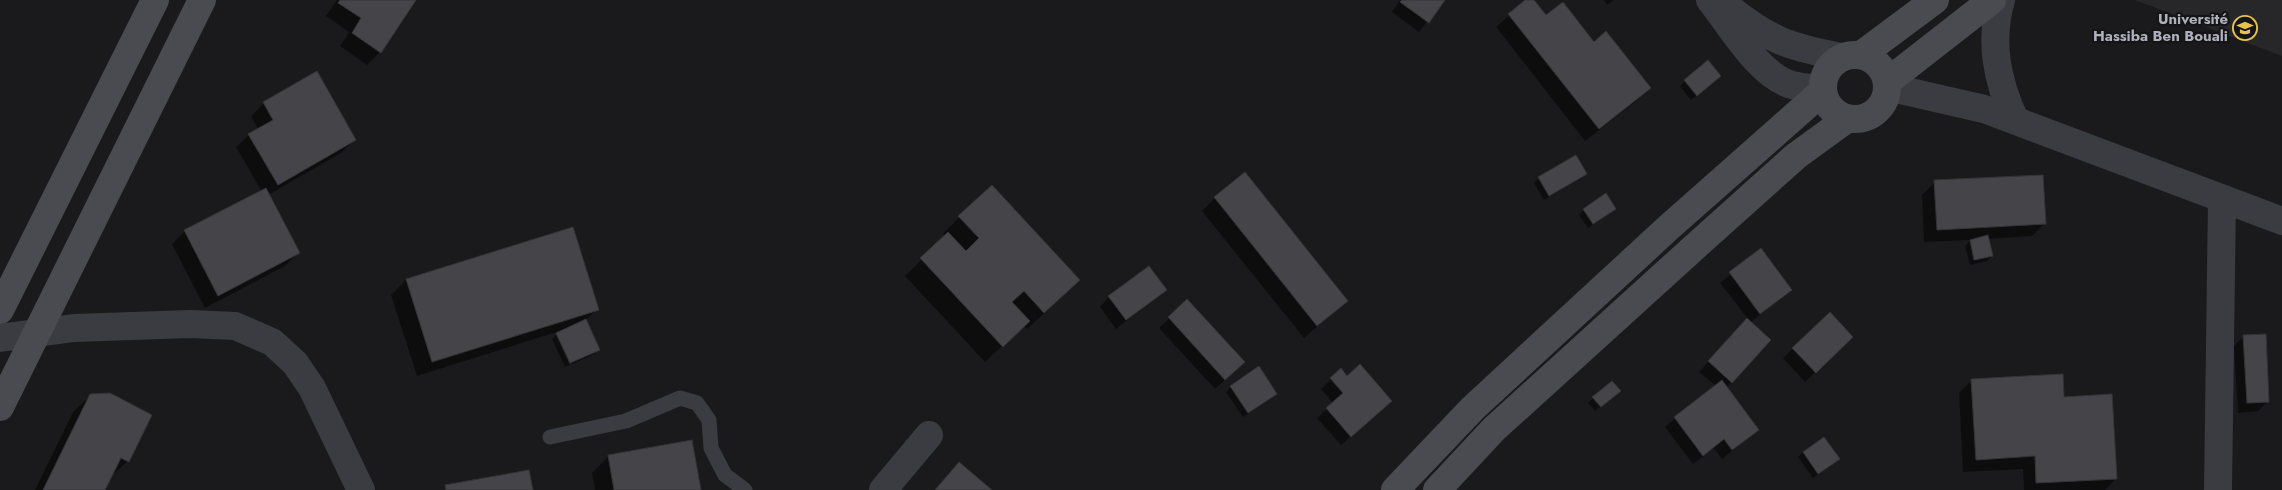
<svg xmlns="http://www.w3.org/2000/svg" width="2282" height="490" viewBox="0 0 2282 490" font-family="Jost,sans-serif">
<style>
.built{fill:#272629}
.shadow{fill:#0007}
.building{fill:#454549;stroke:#353438}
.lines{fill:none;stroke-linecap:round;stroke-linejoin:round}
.service{stroke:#3b3c41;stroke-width:15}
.minor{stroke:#3b3c41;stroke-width:28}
.secondary{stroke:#4a4a51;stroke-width:28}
.labels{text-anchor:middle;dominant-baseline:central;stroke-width:4.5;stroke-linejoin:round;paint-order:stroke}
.poi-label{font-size:15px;font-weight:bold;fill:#aeb0bb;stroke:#151517;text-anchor:end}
</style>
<rect width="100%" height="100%" fill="#1a1a1c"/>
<path class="built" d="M 2135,0 L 2282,0 L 2282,56 Z"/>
<path class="shadow" d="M 337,0 L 414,0 L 380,52 L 367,65 L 340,46 L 349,32 L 326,16 Z
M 1400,0 L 1444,0 L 1419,32 L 1392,12 Z
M 1527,0 L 1533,0 L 1546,17 L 1594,43 L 1649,88 L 1636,101 L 1585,141 L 1496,27 Z
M 1604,0 L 1614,0 L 1607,5 Z
M 316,73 L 354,140 L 341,153 L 268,195 L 298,253 L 285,266 L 205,308 L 172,244 L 185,231 L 262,192 L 236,147 L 249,135 L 258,129 L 251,116 L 264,103 Z
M 1685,81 L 1714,81 L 1691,100 L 1680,86 Z
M 1586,174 L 1544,200 L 1534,183 L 1539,178 Z
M 1935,182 L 2045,223 L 2032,236 L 1988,239 L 1992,256 L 1987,261 L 1970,265 L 1965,246 L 1971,240 L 1924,242 L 1922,195 Z
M 1215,198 L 1347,301 L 1304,338 L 1202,211 Z
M 1615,208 L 1588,228 L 1579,215 L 1584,210 Z
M 959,217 L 1062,297 L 1027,329 L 1024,326 L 985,362 L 905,276 L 945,237 L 943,234 Z
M 1761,250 L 1791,290 L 1750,323 L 1770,340 L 1726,388 L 1758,430 L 1722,459 L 1714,448 L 1693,464 L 1665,427 L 1716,386 L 1699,372 L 1748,319 L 1720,283 Z
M 406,280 L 597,309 L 585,321 L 599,349 L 594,354 L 572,364 L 557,335 L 560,331 L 417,376 L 391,295 Z
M 1165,290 L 1116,329 L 1100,307 L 1109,297 Z
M 1187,301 L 1234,371 L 1215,389 L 1159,328 Z
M 1830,314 L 1852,337 L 1805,382 L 1783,358 Z
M 556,335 L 570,365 L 565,367 L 552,339 Z
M 2244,336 L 2268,401 L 2258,411 L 2238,413 L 2234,346 Z
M 1341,370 L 1347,378 L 1391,401 L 1341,445 L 1317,418 L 1333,403 L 1321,389 Z
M 1972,380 L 2063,398 L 2116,479 L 2105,490 L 2024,490 L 2023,469 L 1963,472 L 1959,393 Z
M 1231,387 L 1276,394 L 1243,417 L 1226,392 Z
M 91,395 L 128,461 L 110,477 L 103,490 L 35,490 L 73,412 Z
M 1614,396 L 1595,411 L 1588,403 L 1593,398 Z
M 1803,452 L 1838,459 L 1813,478 L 1798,457 Z
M 608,457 L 700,490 L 595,490 L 592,473 Z"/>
<path class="building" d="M 340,0 L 416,0 L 381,53 L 352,33 L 361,18 L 338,3 Z
M 1402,0 L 1445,0 L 1429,23 L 1400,2 Z
M 1525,0 L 1534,0 L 1546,15 L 1563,2 L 1594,42 L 1606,31 L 1651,88 L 1599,129 L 1508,14 Z
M 1708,60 L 1721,76 L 1697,96 L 1684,80 Z
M 317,71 L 356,140 L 278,185 L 248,134 L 273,120 L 263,102 Z
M 1576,155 L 1587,174 L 1549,196 L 1538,177 Z
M 1245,172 L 1348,301 L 1317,326 L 1214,197 Z
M 2043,175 L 2046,224 L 1937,230 L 1934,180 Z
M 992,185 L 1080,280 L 1044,313 L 1024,291 L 1012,302 L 1030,321 L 1003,347 L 920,258 L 948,232 L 966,251 L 979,238 L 958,216 Z
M 266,188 L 300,253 L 218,296 L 184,230 Z
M 1606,193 L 1616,209 L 1593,224 L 1583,209 Z
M 573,227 L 599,310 L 432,362 L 406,279 Z
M 1988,235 L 1993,256 L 1974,260 L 1970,240 Z
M 1761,248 L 1792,290 L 1760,314 L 1729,272 Z
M 1149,266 L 1167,290 L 1126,320 L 1108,296 Z
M 1187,299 L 1245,362 L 1225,380 L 1168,317 Z
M 1830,312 L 1853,337 L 1816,373 L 1792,348 Z
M 1747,318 L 1771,340 L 1732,383 L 1708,361 Z
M 586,319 L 600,350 L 570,363 L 556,333 Z
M 2266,334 L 2269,402 L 2247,403 L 2243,335 Z
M 1360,364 L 1392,401 L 1351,437 L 1326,408 L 1343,393 L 1330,378 L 1341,368 L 1347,376 Z
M 1259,366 L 1277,394 L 1248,413 L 1230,386 Z
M 2063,374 L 2064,397 L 2112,394 L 2117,479 L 2036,483 L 2035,456 L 1976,460 L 1971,379 Z
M 1722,380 L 1759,430 L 1732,450 L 1724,439 L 1703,456 L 1674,417 Z
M 1612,381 L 1621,391 L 1601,407 L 1592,397 Z
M 110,393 L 152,415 L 129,462 L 121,458 L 105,490 L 43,490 L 90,394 Z
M 1824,437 L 1840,459 L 1818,474 L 1803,452 Z
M 692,440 L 701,490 L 614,490 L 608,455 Z
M 959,462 L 992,490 L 935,490 Z
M 529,470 L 533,490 L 446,490 L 445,485 Z"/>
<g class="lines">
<path class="service" d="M 550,437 L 626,421 L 680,398 L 697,403 L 709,420 L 711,448 L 725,475 L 745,490"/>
<path class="minor" d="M 1710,0 C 1731,26 1759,76 1792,85 C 1802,88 1812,88 1823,89
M 2001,0 C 1989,42 1997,81 2015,120
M 1729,8 C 1771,41 1789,47 1842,57
M 1888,87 L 1984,109 L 2282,221
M 0,338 L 74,328 L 190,324 L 235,326 L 272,342 L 295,363 L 312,388 L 361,490
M 883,490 L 929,435
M 2218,490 L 2222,200"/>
<path class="secondary" d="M1823 87a32 32 0 1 1 64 0a32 32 0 1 1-64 0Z
M 1861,55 L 1935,0
M 1887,82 L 1992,0
M 0,310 L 155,0
M 0,407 L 202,0
M 1395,490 L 1473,408 L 1668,228 L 1823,91
M 1437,490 L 1494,429 L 1699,243 L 1796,156 L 1847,119"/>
</g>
<defs>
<symbol id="university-ring" viewBox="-11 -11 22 22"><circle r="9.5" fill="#151517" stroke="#e5c249" stroke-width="1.5"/><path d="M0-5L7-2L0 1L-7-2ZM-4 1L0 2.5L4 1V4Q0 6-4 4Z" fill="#e5c249"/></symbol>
</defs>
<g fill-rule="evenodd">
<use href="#university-ring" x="2231" y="14" width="28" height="28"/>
</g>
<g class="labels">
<g class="poi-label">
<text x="2228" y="19">Université<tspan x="2228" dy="17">Hassiba Ben Bouali</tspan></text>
</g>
</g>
</svg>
